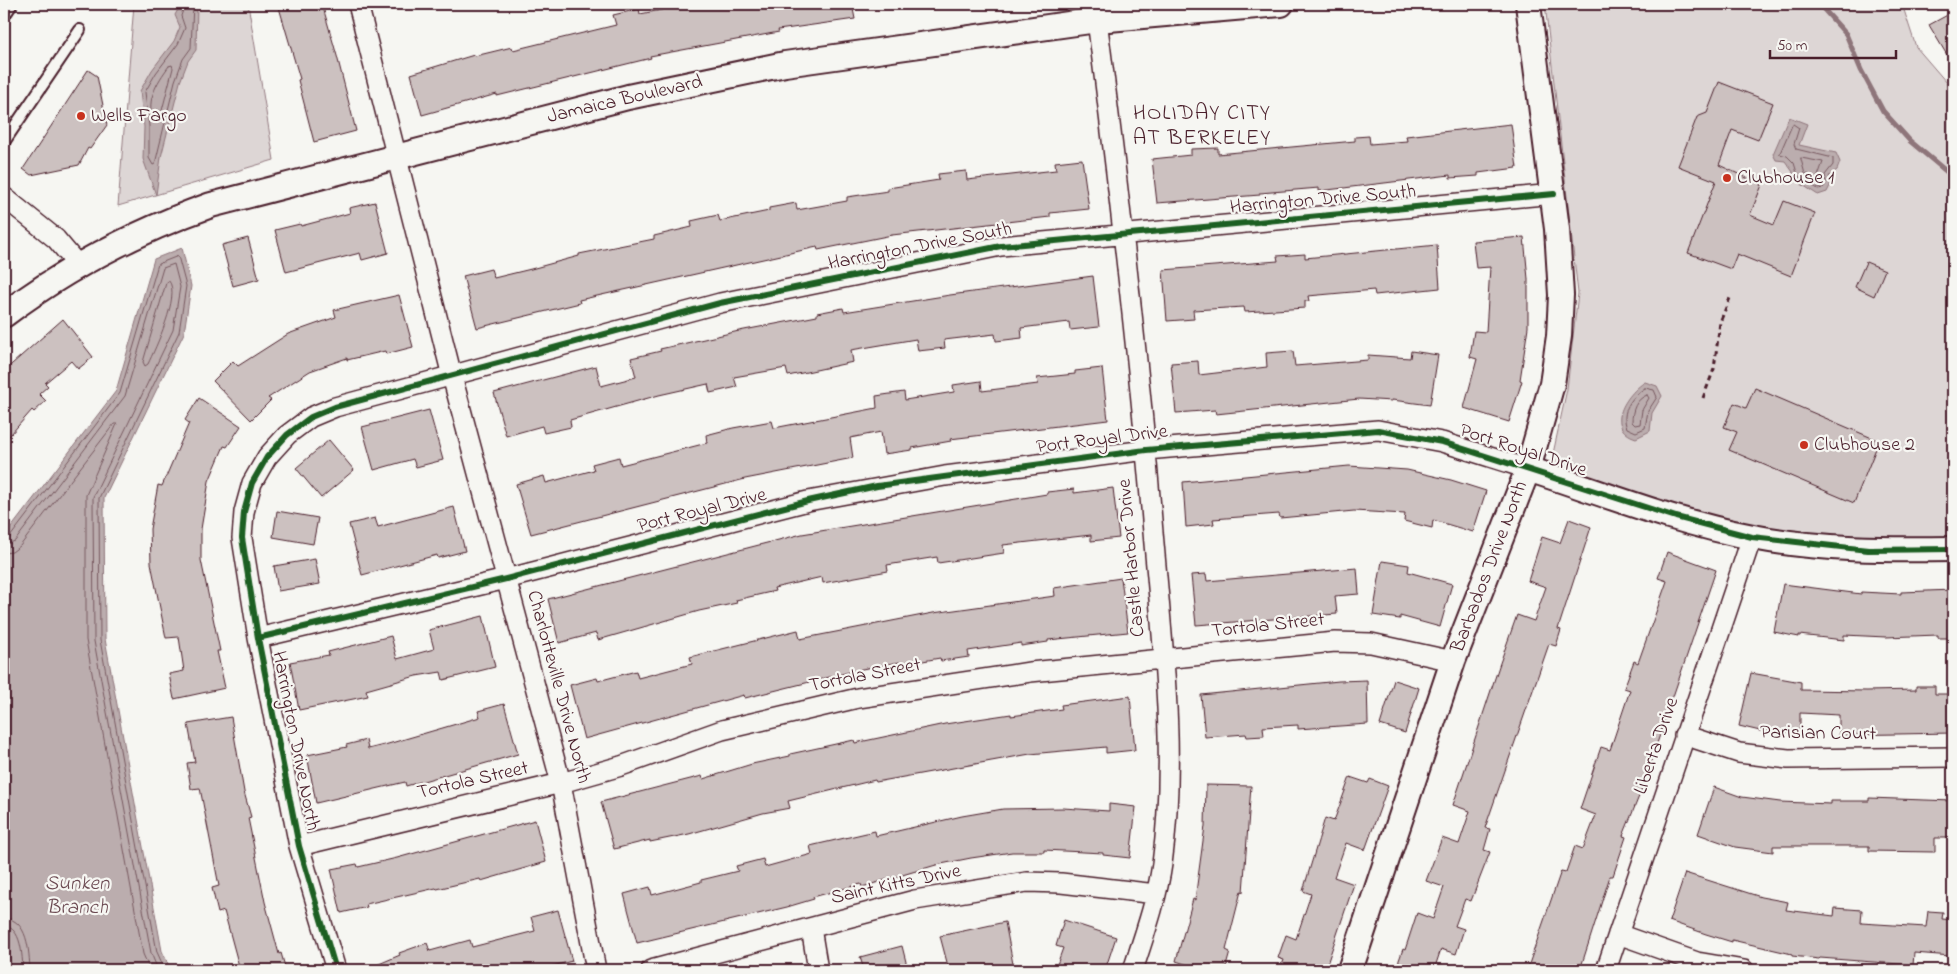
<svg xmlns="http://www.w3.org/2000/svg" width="1957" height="974" viewBox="0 0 1957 974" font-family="'Indie Flower',sans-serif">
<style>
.green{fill:#ddd6d5;stroke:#947a80}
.water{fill:#bbadae;stroke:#8e747a}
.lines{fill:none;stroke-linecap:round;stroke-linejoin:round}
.shore{stroke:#77585f;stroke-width:1}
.stream{stroke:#8e747a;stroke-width:5}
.building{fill:#ccc1c0;stroke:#4a1f2b}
.service-casing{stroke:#4a1f2b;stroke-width:14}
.minor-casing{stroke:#4a1f2b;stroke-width:22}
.tertiary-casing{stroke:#4a1f2b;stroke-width:28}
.path{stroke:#4a1f2b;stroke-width:3;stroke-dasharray:5 4;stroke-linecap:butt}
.service{stroke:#f6f6f2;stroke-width:10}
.minor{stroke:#f6f6f2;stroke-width:19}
.tertiary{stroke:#f6f6f2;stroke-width:24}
.cycleway-casing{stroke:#f6f6f2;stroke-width:9}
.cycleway{stroke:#1b5e20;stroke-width:6}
.poi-dot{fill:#c8321e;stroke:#f6f6f2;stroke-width:2}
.labels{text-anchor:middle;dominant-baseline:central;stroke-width:4.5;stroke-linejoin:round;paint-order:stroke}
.street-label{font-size:20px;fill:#4a1f2b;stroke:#f6f6f2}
.poi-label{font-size:20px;fill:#4a1f2b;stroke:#f6f6f2;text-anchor:start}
.water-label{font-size:21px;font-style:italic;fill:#6c4a52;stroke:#f6f6f2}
.quarter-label{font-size:22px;letter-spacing:1px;fill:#4a1f2b;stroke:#f6f6f2}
</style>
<rect width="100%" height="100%" fill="#f6f6f2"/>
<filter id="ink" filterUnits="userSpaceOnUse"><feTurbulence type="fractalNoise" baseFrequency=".02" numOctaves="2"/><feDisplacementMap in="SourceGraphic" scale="10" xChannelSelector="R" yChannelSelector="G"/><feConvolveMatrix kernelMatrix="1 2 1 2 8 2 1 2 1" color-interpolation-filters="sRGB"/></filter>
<g filter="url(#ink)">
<path class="green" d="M 134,4 L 248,4 L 274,160 L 118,206 Z
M 1545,4 L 1902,4 L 1916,47 L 1953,90 L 1953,545 L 1737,527 L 1551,463 L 1567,389 L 1578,293 Z"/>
<path class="water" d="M 181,4 L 197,4 L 196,50 L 188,61 L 180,82 L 161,157 L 156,195 L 143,159 L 144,127 L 140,91 L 152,70 L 174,41 L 180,27 L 175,15 Z
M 1789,117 L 1807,124 L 1799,145 L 1836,153 L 1840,162 L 1837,170 L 1829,176 L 1831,184 L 1827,192 L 1818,195 L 1792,178 L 1793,172 L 1785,161 L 1776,160 L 1773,154 Z
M 182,248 L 191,286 L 184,333 L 104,498 L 105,639 L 162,951 L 171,970 L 12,970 L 4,923 L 4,537 L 116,391 L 154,259 Z
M 1645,382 L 1657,386 L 1662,396 L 1652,413 L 1650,431 L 1636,438 C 1604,428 1626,394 1645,382 Z"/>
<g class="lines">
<path class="shore" d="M 185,4 L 181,16 L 185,28 L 178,44 L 156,73 L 145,92 L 149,126 L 149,158 L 153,165 L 155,164 L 175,81 L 183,59 L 191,48 L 193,4
M 169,66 L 172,65 L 173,68 L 159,122 L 156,124 C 143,104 157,82 169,66 Z
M 1793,124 L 1799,128 L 1794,144 L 1796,149 L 1833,158 L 1833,165 L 1825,175 L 1826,183 L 1823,188 L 1818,189 L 1798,176 L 1794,163 L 1787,156 L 1780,154 Z
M 1801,158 L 1823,162 L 1817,179 L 1805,173 Z
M 169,281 C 181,295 155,349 148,364 L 145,366 L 143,362 L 166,283 Z
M 1645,388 L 1654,390 L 1657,397 L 1648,411 L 1645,428 L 1636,432 L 1627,428 C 1620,412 1632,396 1645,388 Z
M 1647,395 L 1649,398 L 1642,410 L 1640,424 L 1635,425 L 1632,422 C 1632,410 1636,399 1647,395 Z
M 4,539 L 10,537 L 120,393 L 158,264 L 178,256 L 186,286 L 179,332 L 99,498 L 100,640 L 157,952 L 165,970
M 4,545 L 15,541 L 125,396 L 163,268 L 174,264 L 180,287 L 173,330 L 93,497 L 94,641 L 151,953 L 158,970
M 4,553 L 12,552 L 20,546 L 114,424 L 117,424 L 86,495 L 86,640 L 143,954 L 150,970
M 4,918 C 28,919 29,951 30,970
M 4,926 C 22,927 22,956 23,970"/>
<path class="stream" d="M 1819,4 L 1846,34 L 1861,70 L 1883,111 L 1910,141 L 1953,177"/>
</g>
<path class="building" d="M 278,4 L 322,4 L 337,56 L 356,131 L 314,142 L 298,80 L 300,79 Z
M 693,4 L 852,4 L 855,19 L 778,30 L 779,32 L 650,56 L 651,58 L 497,96 L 497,94 L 422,115 L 411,74 L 474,55 L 475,56 L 512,47 L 513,50 L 616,25 L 613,15 L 639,9 L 640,14 Z
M 1953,12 L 1953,65 L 1929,25 Z
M 88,70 L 97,76 L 107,125 L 90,149 L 88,148 L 79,165 L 31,175 L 23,169 Z
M 1719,82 L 1773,103 L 1758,140 L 1732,130 L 1719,165 L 1762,185 L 1750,215 L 1774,225 L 1784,201 L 1815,213 L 1791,276 L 1737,254 L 1731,269 L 1688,253 L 1716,181 L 1678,166 L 1697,117 L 1707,113 Z
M 1511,124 L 1517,168 L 1478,173 L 1478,176 L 1450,178 L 1450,175 L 1319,191 L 1319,188 L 1260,193 L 1260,195 L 1157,203 L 1152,159 L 1191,155 L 1191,149 L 1218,148 L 1218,154 L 1355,141 L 1355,137 L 1369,136 L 1370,144 L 1407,141 L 1406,136 Z
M 1082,159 L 1089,209 L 1050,213 L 1050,217 L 892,235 L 818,250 L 817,247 L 579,300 L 580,303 L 477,328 L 463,276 L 491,269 L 494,278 L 531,269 L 579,256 L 579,254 L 654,239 L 654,236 L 692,227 L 691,221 L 718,215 L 720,221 L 769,211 L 769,208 L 796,203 L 797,210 L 847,201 L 847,197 L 888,191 L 888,188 L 939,180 L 938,174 L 966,171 L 967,180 L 1056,170 L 1055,162 Z
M 375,202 L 388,253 L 362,260 L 360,253 L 286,272 L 275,230 L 300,224 L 301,226 L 350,213 L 349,208 Z
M 1524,237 L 1528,279 L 1528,327 L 1520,380 L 1522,381 L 1509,422 L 1464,408 L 1477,359 L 1470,357 L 1474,331 L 1486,332 L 1490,267 L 1476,268 L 1473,241 Z
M 248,238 L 259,279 L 233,286 L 222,245 Z
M 1437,245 L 1440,288 L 1375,295 L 1374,290 L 1308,296 L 1309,301 L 1305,301 L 1305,308 L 1245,312 L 1244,307 L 1193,310 L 1194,319 L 1167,321 L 1163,270 L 1278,261 L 1277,256 L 1305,254 L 1305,258 Z
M 1866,262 L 1885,270 L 1874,296 L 1855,287 Z
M 1093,276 L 1099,327 L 1070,330 L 1069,322 L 1021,328 L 1022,338 L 996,341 L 995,334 L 944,340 L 945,348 L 918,351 L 916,339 L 851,350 L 853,362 L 788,376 L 786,368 L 734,377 L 737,387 L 710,393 L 708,384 L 659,395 L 570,420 L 571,427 L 544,433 L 542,426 L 506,436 L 494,393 L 596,366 L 601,386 L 636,377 L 631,358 L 661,351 L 660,349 L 739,331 L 817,316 L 817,313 L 843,308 L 844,312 L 950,295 Z
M 399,295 L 413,347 L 386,354 L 385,351 L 347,360 L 347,358 L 310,371 L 268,398 L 271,400 L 251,420 L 213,381 L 233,361 L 238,366 L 288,334 L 336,317 L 334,310 Z
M 63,319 L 93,357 L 78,369 L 71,361 L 45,383 L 48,386 L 39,394 L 46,401 L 34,412 L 32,410 L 4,442 L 4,371 Z
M 1293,351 L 1295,366 L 1368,360 L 1368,355 L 1410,358 L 1411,351 L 1438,355 L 1430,405 L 1392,400 L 1392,401 L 1359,399 L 1216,414 L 1215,410 L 1176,413 L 1171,363 L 1198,361 L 1199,375 L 1267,367 L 1266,353 Z
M 1102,368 L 1108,420 L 950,439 L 951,441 L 912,448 L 912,450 L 884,454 L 881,432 L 850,438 L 853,458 L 745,479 L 531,534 L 516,484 L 544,476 L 546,483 L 594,470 L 592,464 L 619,457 L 621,465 L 707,443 L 706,435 L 733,428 L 772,421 L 774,428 L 877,408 L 876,396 L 904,392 L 905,400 L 954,392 L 953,385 L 981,381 L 982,391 L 1038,384 L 1037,378 L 1075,374 L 1075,371 Z
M 1755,388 L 1879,441 L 1854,503 L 1729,450 L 1737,432 L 1724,427 L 1734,403 L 1746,408 Z
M 199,398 L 241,426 L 227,447 L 224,446 L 209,481 L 201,529 L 201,560 L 220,651 L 217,651 L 225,688 L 174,699 L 169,674 L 184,671 L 179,637 L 166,638 L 151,563 L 150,529 L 158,485 L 162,486 L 189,423 L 185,420 Z
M 429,410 L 443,460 L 416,467 L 413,459 L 374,470 L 362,427 Z
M 329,440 L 354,470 L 321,498 L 296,468 Z
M 1349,466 L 1407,470 L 1451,480 L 1486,491 L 1473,532 L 1433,520 L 1432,528 L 1404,521 L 1405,514 L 1354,511 L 1280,518 L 1279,514 L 1213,519 L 1214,524 L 1186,527 L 1183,482 Z
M 1113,488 L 1119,538 L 1091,541 L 1091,535 L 1003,545 L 1004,553 L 938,563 L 937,557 L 887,565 L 888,571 L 823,583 L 822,577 L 774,588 L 775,591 L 736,600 L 737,603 L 699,611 L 598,640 L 596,633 L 559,643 L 548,599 L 802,534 L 1047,494 L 1047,492 L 1074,489 L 1074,493 Z
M 454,507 L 465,551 L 438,558 L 437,555 L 362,575 L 356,552 L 358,552 L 356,551 L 349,524 L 375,518 L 378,527 Z
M 277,511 L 318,518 L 313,544 L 273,537 Z
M 1569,519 L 1591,527 L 1558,629 L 1561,630 L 1556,646 L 1549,644 L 1485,828 L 1490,829 L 1484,850 L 1490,852 L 1471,901 L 1465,899 L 1455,926 L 1464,929 L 1456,954 L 1441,949 L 1434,970 L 1407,970 L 1408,967 L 1398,963 L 1403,949 L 1405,950 L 1417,913 L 1433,919 L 1444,887 L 1426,881 L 1442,838 L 1459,844 L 1470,811 L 1453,805 L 1500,663 L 1517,615 L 1534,621 L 1546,587 L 1528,581 L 1542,537 L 1560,543 Z
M 1667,552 L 1716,570 L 1650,764 L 1652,764 L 1623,836 L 1626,837 L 1613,876 L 1610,876 L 1580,970 L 1527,970 L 1561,871 L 1566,872 L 1575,846 L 1583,849 L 1596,815 L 1580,809 L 1601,747 L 1610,750 L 1630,690 L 1624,688 L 1634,661 L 1638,663 L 1667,581 L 1658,578 Z
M 315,559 L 320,584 L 278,591 L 274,566 Z
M 1382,561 L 1409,565 L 1408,572 L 1452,584 L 1440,627 L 1400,616 L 1400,619 L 1373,615 Z
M 1357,568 L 1359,594 L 1335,596 L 1337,614 L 1196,625 L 1191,575 L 1206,574 L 1207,581 Z
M 1121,578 L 1128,632 L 1048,640 L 1048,642 L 1021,646 L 1021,643 L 968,651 L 969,657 L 941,661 L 940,658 L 900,665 L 900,662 L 862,669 L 745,698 L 744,695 L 584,739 L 570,685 L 597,678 L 598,681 L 636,671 L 638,678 L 692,664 L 690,657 L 798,630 L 800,639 L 933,613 L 1055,596 L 1054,588 Z
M 1783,584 L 1861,594 L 1861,592 L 1901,594 L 1901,592 L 1953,590 L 1953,638 L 1938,638 L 1938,635 L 1886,637 L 1844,635 L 1844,640 L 1799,635 L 1799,637 L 1774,632 Z
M 483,616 L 495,667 L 443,680 L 441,672 L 416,676 L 366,690 L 368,696 L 299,710 L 290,662 L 329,655 L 328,652 L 391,636 L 397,659 L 434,649 L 429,630 Z
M 1751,673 L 1801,682 L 1801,690 L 1867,691 L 1916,690 L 1916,686 L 1935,686 L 1935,694 L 1953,694 L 1953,733 L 1839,735 L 1839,715 L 1800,713 L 1800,733 L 1760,731 L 1739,726 Z
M 1367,680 L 1368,724 L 1298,729 L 1298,725 L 1263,727 L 1264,736 L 1247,737 L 1246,734 L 1205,737 L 1201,695 L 1339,681 Z
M 1394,680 L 1419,688 L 1405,733 L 1380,725 Z
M 1130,696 L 1135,750 L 1106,753 L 1106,747 L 1030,754 L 876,782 L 875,780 L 788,801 L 790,808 L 763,813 L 689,834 L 650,842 L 650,840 L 614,849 L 601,802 L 702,776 L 703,779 L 752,764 L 790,756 L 790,754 L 854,740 L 855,743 L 945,724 L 1011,714 L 1011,716 L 1062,709 L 1061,705 Z
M 504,704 L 518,754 L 406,786 L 405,782 L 316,803 L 307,755 L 347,747 L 346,745 L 366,740 L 368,749 L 388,744 L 480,717 L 478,711 Z
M 231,717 L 244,792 L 251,817 L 248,818 L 265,902 L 279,954 L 281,953 L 286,970 L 240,970 L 224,911 L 218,913 L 212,888 L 219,886 L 200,788 L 191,789 L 187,763 L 195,762 L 188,724 Z
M 1350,777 L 1368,783 L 1370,779 L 1388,786 L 1365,850 L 1346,843 L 1334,877 L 1354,884 L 1325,970 L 1280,970 L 1284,960 L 1278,958 L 1286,935 L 1296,939 L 1311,894 L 1303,891 L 1325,818 L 1334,821 Z
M 1206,785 L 1251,786 L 1243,892 L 1241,891 L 1226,950 L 1230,952 L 1225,970 L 1204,970 L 1176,961 L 1193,899 L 1195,900 L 1205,826 Z
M 1714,787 L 1742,797 L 1780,802 L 1831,804 L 1831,801 L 1869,801 L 1869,798 L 1953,801 L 1953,838 L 1935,838 L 1935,852 L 1869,851 L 1869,846 L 1773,846 L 1773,852 L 1735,847 L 1698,834 Z
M 1109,804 L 1136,807 L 1130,858 L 1103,855 L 1103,853 L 1044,850 L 1044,852 L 1012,852 L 971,858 L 936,865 L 862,887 L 861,884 L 813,897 L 814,899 L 787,907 L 637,943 L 624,894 L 650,887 L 652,895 L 701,882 L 701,880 L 738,871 L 736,866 L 763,859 L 765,867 L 812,854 L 810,846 L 875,831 L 876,836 L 962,816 L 1003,809 L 1063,808 L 1109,811 Z
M 535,820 L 546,862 L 481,881 L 480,879 L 437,889 L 436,888 L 366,904 L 367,907 L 341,913 L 331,869 L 357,864 L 358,867 L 397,858 Z
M 1685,873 L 1761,897 L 1788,902 L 1786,910 L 1834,916 L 1835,908 L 1862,910 L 1861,923 L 1926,927 L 1928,911 L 1943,912 L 1942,919 L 1953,920 L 1951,956 L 1914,953 L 1913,965 L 1820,958 L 1819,959 L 1792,956 L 1792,954 L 1732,940 L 1732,942 L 1706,934 L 1669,921 Z
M 558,910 L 572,961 L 537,970 L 365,970 L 400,955 L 399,953 L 427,943 L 430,951 L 470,940 L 472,947 L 535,931 L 531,917 Z
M 1064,920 L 1116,937 L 1105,970 L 1055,970 L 1063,948 L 1056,946 Z
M 1005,922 L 1013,964 L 977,970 L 949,970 L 940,936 Z
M 902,946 L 908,970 L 864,970 L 860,957 Z"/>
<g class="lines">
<defs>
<path id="service" d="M 4,16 L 12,4
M 4,142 L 80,30"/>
<path id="minor" d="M 358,4 L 452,376 L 561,783 L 596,970
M 1097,20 C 1118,183 1137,345 1151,508 C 1160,623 1178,749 1162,864 C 1157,900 1144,936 1133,970
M 4,197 L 56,239 L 77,264
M 258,638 L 506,579 L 808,501 L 945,476 L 1146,450 L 1378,430 L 1442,442 L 1528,469
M 1684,735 L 1739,753 L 1788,759 L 1953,757
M 299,846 L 561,783 L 621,766 L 722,730 L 858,698 L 1030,672 L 1335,642 L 1371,643 L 1453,661
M 811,928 L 818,970
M 1618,934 L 1697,962 L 1744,970
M 336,970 L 299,846 L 258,638 L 242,538 L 244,512 L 252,483 L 267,457 L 287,435 L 311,417 L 335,407 L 720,303 L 1001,246 L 1554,194
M 651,970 L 915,900 L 1027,882 L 1061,883 L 1156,894
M 1606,970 L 1752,537"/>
<path id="tertiary" d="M 4,315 C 69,266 135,232 211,205 L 628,97 L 785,64 L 1097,20 L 1281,4
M 1528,469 C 1602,493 1677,523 1753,537 C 1819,550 1887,550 1953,549
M 1350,970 L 1453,661 L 1528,469 L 1552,384 L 1559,336 L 1561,295 L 1557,229 L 1528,4"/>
</defs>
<use href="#service" class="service-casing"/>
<use href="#minor" class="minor-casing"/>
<use href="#tertiary" class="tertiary-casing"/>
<path class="path" d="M 1703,398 L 1714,369 L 1720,322 L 1730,298"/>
<use href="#service" class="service"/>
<use href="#minor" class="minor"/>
<use href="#tertiary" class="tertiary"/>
<defs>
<path id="cycleway" d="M 258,638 L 506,579 L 808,501 L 877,486 L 1146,450 L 1378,430 L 1442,442 L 1676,517 L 1752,537 L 1868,550 L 1953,549
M 336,970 L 299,846 L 258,638 L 242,538 L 244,512 L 252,483 L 267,457 L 287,435 L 311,417 L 335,407 L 720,303 L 1001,246 L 1554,194"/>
</defs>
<use href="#cycleway" class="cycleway-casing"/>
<use href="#cycleway" class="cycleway"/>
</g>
</g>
<g class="poi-dot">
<circle cx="81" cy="116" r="5"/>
<circle cx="1727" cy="178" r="5"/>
<circle cx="1804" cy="445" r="5"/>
</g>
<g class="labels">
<g class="street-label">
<text transform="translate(625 100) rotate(-13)">Jamaica Boulevard</text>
<text transform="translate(1323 200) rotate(-5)">Harrington Drive South</text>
<text transform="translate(920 247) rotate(-11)">Harrington Drive South</text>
<text transform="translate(1102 440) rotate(-7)">Port Royal Drive</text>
<text transform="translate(1523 451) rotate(18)">Port Royal Drive</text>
<text transform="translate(702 511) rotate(-14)">Port Royal Drive</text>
<text transform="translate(1132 558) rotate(-95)">Castle Harbor Drive</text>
<text transform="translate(1490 567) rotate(-69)">Barbados Drive North</text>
<text transform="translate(1268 626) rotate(-6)">Tortola Street</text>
<text transform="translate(865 676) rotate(-11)">Tortola Street</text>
<text transform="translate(558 687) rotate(75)">Charlotteville Drive North</text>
<text transform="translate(1818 734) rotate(1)">Parisian Court</text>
<text transform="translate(295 741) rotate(79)">Harrington Drive North</text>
<text transform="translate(1657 746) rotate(-71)">Liberta Drive</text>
<text transform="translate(473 781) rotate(-13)">Tortola Street</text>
<text transform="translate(896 885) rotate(-12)">Saint Kitts Drive</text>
</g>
<g class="poi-label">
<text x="91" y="116">Wells Fargo</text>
<text x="1737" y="178">Clubhouse 1</text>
<text x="1814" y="445">Clubhouse 2</text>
</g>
<g class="water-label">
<text x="77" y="884">Sunken<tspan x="77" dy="24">Branch</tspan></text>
</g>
<g class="quarter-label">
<text x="1202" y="114">HOLIDAY CITY<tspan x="1202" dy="25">AT BERKELEY</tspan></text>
</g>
</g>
<rect width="1957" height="974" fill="none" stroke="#f6f6f2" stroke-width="20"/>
<rect x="10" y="10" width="1937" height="954" fill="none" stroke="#4a1f2b" stroke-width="2" filter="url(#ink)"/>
<path d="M1770 50v8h126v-8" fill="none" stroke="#4a1f2b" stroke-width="2.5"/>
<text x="1777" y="50" font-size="15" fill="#4a1f2b" stroke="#f6f6f2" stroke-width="4" paint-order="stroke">50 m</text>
</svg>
